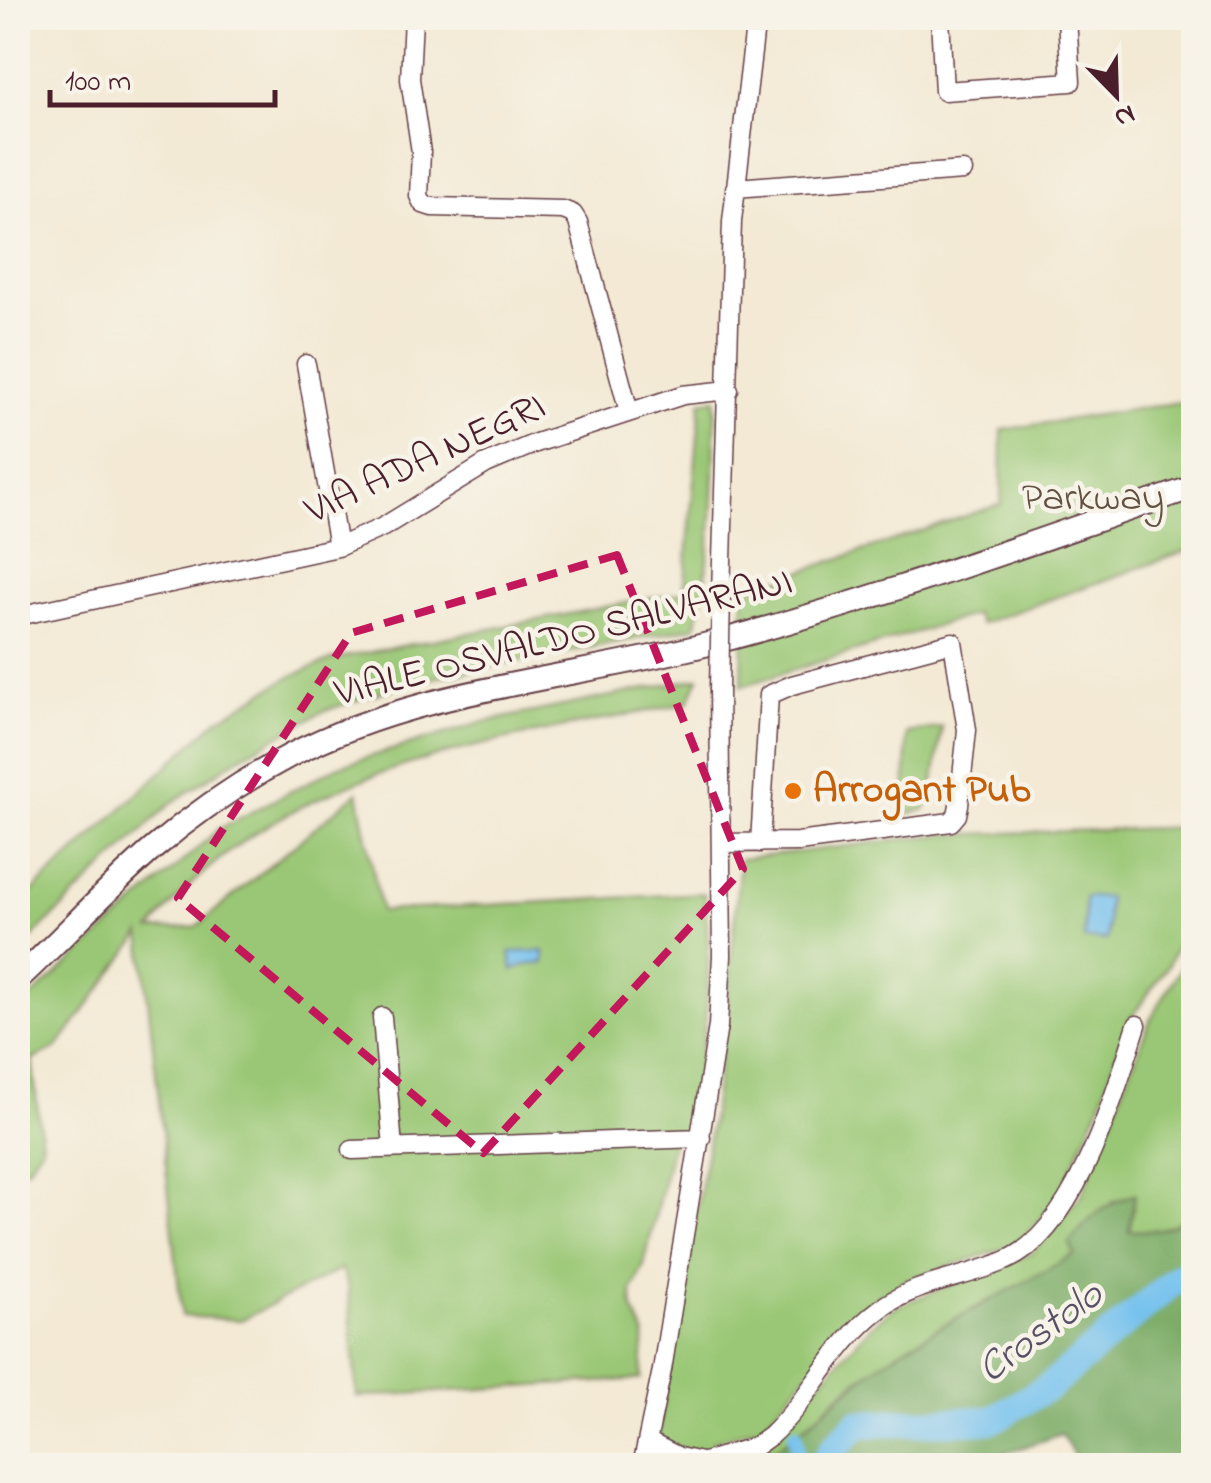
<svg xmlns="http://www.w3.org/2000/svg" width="1211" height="1483" viewBox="0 0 1211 1483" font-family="'Indie Flower',sans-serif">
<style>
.green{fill:#9ac774;stroke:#727350;stroke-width:2.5}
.forest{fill:#7bac66;stroke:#626648;stroke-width:2.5}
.water{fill:#74c1ee;stroke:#5f708c;stroke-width:2.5}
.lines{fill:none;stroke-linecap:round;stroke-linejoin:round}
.canal{stroke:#74c1ee;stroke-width:15}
.river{stroke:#74c1ee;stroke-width:28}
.minor-casing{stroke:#633d44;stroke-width:21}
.major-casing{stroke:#633d44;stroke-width:26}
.minor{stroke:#fff;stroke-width:18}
.major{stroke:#fff;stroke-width:22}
.minor-bridge-casing{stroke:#633d44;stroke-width:21;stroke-linecap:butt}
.minor-bridge{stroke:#fff;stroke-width:18}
.marked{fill:none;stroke:#c2185b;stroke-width:8;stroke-dasharray:20 12;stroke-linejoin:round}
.food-dot{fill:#e8710a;stroke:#f7f3e8;stroke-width:4}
.labels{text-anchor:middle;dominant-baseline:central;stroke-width:9;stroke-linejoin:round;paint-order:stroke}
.street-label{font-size:40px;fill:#4a1f2b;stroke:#f7f3e8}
.park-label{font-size:40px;fill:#625141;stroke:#f7f3e8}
.food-label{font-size:40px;font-weight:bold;fill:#c56008;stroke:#f7f3e8;text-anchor:start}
.water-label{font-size:42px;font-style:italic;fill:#575066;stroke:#f7f3e8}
</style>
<rect width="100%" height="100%" fill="#f7f3e8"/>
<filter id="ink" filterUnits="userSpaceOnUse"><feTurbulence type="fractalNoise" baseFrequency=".01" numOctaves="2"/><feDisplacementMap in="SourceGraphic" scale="20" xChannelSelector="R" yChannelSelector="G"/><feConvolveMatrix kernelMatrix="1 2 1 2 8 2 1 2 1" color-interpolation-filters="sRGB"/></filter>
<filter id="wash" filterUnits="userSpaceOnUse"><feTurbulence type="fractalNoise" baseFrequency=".0048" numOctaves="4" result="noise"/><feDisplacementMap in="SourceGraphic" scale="40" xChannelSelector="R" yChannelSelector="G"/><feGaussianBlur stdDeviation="2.25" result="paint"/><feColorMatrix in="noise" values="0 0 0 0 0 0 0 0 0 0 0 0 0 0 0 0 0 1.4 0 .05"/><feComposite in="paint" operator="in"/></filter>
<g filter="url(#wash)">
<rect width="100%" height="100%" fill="#f3e9d4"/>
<path class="green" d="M 716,398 C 714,474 715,554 695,627 L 408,683 L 324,711 L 241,756 L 170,804 L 18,951 L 18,905 L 217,720 L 289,677 L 334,659 L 684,592 L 701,402 Z
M 1193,400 L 1193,549 L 980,624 L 975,614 L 742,686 L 744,591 L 1001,504 L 1002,430 Z
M 699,678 L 688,703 C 497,743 277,762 151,930 L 196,927 L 358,792 L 381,911 L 704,893 C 715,973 704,1042 691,1121 L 687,1138 L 673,1139 L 644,1265 L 632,1290 L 633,1309 L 645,1335 L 641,1379 L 357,1397 L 348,1288 L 341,1269 L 241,1320 L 182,1316 L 141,934 L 57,1048 L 32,1060 L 42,1146 L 27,1168 L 18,1170 L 18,1009 L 219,829 L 339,766 L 484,722 Z
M 942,727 L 931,801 L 924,810 L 905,814 L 907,733 Z
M 1193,827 L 1193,889 L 1186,924 L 1168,966 L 1128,1022 L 1100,1105 L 1054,1207 L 1016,1245 L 904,1281 L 868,1304 L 762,1426 L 712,1442 L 714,1451 L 688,1453 L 657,1438 L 709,1137 L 728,994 L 740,859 L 938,835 Z
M 1193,947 L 1194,1208 L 1185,1221 L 1155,1231 L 1129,1231 L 1135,1195 L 1112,1202 L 1076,1254 L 884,1362 L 851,1385 L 780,1449 L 748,1465 L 703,1466 L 759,1449 L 872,1325 L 895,1307 L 1032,1253 L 1082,1194 L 1151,1018 Z"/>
<path class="forest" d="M 1135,1194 L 1129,1231 C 1154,1231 1179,1230 1193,1208 L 1193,1465 L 1080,1465 L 1061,1434 L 1007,1453 L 950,1460 L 934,1465 L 748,1465 C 799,1439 835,1396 882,1363 C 943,1321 1011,1292 1075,1254 L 1069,1243 C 1088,1218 1105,1204 1135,1194 Z"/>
<path class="water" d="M 1085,897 L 1108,897 L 1107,940 L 1084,939 Z
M 544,951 L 544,963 L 525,965 L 513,970 L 510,952 Z"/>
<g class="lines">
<path class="canal" d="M 795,1434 L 799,1457 L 807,1466"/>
<path class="river" d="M 822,1466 L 833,1449 L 858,1424 L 992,1420 L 1050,1386 L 1179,1277 L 1194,1272"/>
</g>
</g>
<g filter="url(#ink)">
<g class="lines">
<defs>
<path id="minor" d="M 413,18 L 410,79 L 421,152 L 419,196 L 423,204 L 432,207 L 563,210 L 573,214 L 578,222 L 629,412
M 940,18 L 944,91 L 1071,82 L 1067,18
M 735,188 L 963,171
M 306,364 L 338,547
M 721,595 L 732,221 L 756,18
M 18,616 L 338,547 L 383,527 L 486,464 L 536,443 L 683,395 L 729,390
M 722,843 L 798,842 L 951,822 L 957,815 L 959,805 L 967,730 L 953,642 L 792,685 L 769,695 L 760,843
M 382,1017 L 393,1148
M 352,1150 L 701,1138
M 649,1442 L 679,1457 L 701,1462
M 642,1466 L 662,1370 L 718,1026 L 722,956 L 719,689
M 691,1466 L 756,1446 L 770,1436 C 811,1398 835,1342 880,1309 C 917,1281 965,1279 1007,1260 C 1076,1230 1115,1093 1137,1025"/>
<path id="major" d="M 18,979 C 64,937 106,889 154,848 C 196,812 242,781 291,755 C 423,686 578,679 720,641 C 880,599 1037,540 1194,487"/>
</defs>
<use href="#minor" class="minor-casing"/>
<use href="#major" class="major-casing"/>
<use href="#minor" class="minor"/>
<use href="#major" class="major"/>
<defs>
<path id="minor-bridge" d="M 719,689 L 721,595"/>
</defs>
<use href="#minor-bridge" class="minor-bridge-casing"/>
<use href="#minor-bridge" class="minor-bridge"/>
</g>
</g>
<path class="marked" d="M 617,555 L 743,869 L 483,1153 L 178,898 L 351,633 Z"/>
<circle class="food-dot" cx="793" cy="791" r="10"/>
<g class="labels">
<g class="street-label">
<text transform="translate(426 460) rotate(-25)">VIA ADA NEGRI</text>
<text transform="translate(564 639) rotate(-14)">VIALE OSVALDO SALVARANI</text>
</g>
<g class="park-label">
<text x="1093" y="499">Parkway</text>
</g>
<g class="food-label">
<text x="813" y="791">Arrogant Pub</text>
</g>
<g class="water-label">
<text transform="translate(1041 1333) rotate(-36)">Crostolo</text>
</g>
</g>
<rect width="1211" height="1483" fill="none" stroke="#f7f3e8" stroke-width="60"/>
<g transform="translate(1116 95) rotate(157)" stroke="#f7f3e8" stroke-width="8" paint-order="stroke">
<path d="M0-8L18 38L0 25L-18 38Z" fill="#4a1f2b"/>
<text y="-15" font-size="28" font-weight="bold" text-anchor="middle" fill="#4a1f2b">N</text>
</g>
<path d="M50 90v15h225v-15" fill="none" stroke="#4a1f2b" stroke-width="5"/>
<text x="65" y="90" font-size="30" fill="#4a1f2b" stroke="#f7f3e8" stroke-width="8" paint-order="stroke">100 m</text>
</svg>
